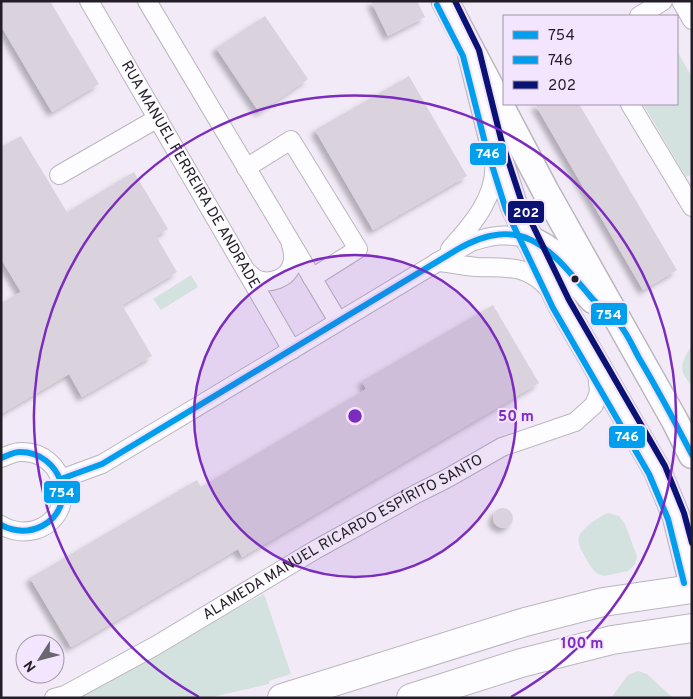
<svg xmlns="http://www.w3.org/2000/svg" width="693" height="699" viewBox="0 0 693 699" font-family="Overpass,sans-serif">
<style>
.green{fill:#d3e2de}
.building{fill:#dad3de;filter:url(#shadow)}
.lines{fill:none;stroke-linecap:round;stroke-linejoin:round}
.street-casing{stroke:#bab5bf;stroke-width:20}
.secondary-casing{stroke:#bab5bf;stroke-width:29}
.highway-casing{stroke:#bab5bf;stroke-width:30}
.street{stroke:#fdfcfe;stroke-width:18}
.secondary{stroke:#fdfcfe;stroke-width:26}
.highway{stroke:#fdfcfe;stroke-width:28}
.bus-1-casing{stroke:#f3e5fd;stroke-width:10}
.bus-2-casing{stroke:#f3e5fd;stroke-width:10}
.bus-3-casing{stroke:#f3e5fd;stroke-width:10}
.bus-1{stroke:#009fee;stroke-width:6}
.bus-2{stroke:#009fee;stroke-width:6}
.bus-3{stroke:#0a1274;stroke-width:6}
.ring{fill:none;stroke:#7b2cbf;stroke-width:2.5}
.bus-dot{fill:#231d28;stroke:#f3e5fd;stroke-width:2}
.labels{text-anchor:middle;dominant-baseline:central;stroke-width:4;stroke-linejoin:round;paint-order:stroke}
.street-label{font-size:15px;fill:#231d28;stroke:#f3e5fd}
.centre{fill:#7b2cbf;stroke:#f3e5fd;stroke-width:2.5}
.ring-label{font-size:15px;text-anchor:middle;font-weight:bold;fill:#7b2cbf;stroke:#f3e5fd;stroke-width:4;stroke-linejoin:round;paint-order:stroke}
.line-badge{stroke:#f3e5fd;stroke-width:2}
.badge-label{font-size:14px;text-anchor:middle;font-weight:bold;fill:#fff}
</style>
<defs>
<filter id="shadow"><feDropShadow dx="-4.5" dy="4.5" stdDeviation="2.5" flood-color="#0004"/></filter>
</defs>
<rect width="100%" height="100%" fill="#f2ebf7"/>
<path class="green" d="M 677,51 L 692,77 L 692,174 L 686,177 L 643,104 L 677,104 Z
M 191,275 L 198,287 L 161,310 L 153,299 Z
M 692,345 L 692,386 C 677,369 681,363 692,345 Z
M 608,513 L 619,516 L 625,524 L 637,556 L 635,564 L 628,571 L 604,576 C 595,574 591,568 587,560 C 577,543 573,537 591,523 C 597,519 602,515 608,513 Z
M 264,594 L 291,674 L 269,681 L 269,684 L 208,698 L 67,698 Z
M 638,671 L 647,674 L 673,698 L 611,698 L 628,675 Z"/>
<path class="building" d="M 1,1 L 50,1 L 99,84 L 52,112 L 1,26 Z
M 371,1 L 417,1 L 425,17 L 388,36 Z
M 265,16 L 308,79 L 259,112 L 216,48 Z
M 409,76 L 467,176 L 373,230 L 315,130 Z
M 535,104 L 579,104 L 677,270 L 643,290 Z
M 21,136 L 67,212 L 134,172 L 168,229 L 156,236 L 177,272 L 122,305 L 152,356 L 82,397 L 69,374 L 1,414 L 1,303 L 21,292 L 1,259 L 1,147 Z
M 493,305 L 539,383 L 242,557 L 238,549 L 71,647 L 30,578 L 197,480 L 201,487 L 283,438 L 366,389 L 362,381 Z
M493 518a10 10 0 1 1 20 0a10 10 0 1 1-20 0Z"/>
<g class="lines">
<defs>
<g id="street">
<path id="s1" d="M 89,1 L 292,350"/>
<path d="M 147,1 L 338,321"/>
<path d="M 681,1 L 692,20"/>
<path d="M 639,16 L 663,1"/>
<path d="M 630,104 L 692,207"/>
<path d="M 246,168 L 291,140 L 358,249 L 312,278"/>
<path d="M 59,175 L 158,118"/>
<path d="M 450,249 C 473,224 498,195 494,159"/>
<path d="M 437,262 C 450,263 464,266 477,267 C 508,268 526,264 549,289"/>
<path d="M 246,271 C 249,273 253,277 256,279 C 269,285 288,279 292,264 C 294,258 293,251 291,245"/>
<path d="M 1,458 C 7,456 14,452 20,452 C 67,450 80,516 35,530 C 23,533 11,531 1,525"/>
<path d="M 61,479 L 102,464 L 471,242 C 494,235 505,233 529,239"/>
<path id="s2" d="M 54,698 L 65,695 L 155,646 L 315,550 L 416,494 L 446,479 L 502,447 L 575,422 L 594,405 L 599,392 L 597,371"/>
</g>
<path id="secondary" d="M 445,1 L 546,192 L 675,421 L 692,455
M 471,53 L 493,141 L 514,206 L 561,304 L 657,470 L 676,516 L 692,581
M 529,239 C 566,255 568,274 593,300"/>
<path id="highway" d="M 282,698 L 525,622 L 603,602 L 692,589
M 411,698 L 521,663 L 612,640 L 692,628"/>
</defs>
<use href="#street" class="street-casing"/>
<use href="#secondary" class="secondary-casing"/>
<use href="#highway" class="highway-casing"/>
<use href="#street" class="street"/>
<use href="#secondary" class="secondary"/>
<use href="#highway" class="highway"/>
<defs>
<path id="bus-1" d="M 1,458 C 7,456 13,452 20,452 C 61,452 80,506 42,526 C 28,533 14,532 1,525
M 61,479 L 102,464 L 458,249 C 523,212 551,250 590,296 C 599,307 611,315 620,325 C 628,335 633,347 639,358 C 658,390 675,422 692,455"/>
<path id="bus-2" d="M 437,5 L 463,56 L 485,143 L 506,210 L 553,308 L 649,474 L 668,519 L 684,583"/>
<path id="bus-3" d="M 455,1 L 479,50 L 501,139 L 522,203 L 569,300 L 665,466 L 684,513 L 692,543"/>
</defs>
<use href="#bus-1" class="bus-1-casing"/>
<use href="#bus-2" class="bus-2-casing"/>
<use href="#bus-3" class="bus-3-casing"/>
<use href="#bus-1" class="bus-1"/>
<use href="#bus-2" class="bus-2"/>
<use href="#bus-3" class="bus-3"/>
</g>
<circle cx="355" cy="416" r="161" fill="#7b2cbf" fill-opacity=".12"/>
<g class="ring">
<circle cx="355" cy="416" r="161"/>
<path d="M199 697A321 321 0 1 1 511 697"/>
</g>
<circle class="bus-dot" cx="575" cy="279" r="4.5"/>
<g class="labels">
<g class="street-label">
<text stroke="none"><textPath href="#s1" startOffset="201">RUA MANUEL FERREIRA DE ANDRADE</textPath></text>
<text stroke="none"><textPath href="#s2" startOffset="331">ALAMEDA MANUEL RICARDO ESPÍRITO SANTO</textPath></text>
</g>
</g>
<circle cx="355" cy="416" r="8" class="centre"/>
<g class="ring-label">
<text x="516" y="421">50 m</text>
<text x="582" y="648">100 m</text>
</g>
<g class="line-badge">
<rect x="469" y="142" width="38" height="24" rx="5" fill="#009fee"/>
<rect x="507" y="200" width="38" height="24" rx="5" fill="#0a1274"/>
<rect x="590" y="302" width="38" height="24" rx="5" fill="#009fee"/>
<rect x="608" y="425" width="38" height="24" rx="5" fill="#009fee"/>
<rect x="43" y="480" width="38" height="24" rx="5" fill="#009fee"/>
</g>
<g class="badge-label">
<text x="488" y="158">746</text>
<text x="526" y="217">202</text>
<text x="609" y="319">754</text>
<text x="627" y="441">746</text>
<text x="62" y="497">754</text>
</g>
<rect width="693" height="699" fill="none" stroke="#231d28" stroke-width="5"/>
<rect x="503" y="15" width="175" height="90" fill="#f3e5fd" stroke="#a095a8"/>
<rect x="513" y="31" width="25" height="8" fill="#009fee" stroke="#a095a8"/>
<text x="548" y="40" font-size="15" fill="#231d28">754</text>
<rect x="513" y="56" width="25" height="8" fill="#009fee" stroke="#a095a8"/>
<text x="548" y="65" font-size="15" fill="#231d28">746</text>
<rect x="513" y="81" width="25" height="8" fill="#0a1274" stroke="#a095a8"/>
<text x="548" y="90" font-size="15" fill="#231d28">202</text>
<g transform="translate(40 659) rotate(234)"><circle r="24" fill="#f3e5fd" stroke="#a095a8"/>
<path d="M0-4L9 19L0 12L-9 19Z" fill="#6b6570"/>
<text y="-8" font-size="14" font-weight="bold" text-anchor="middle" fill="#231d28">N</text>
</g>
</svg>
